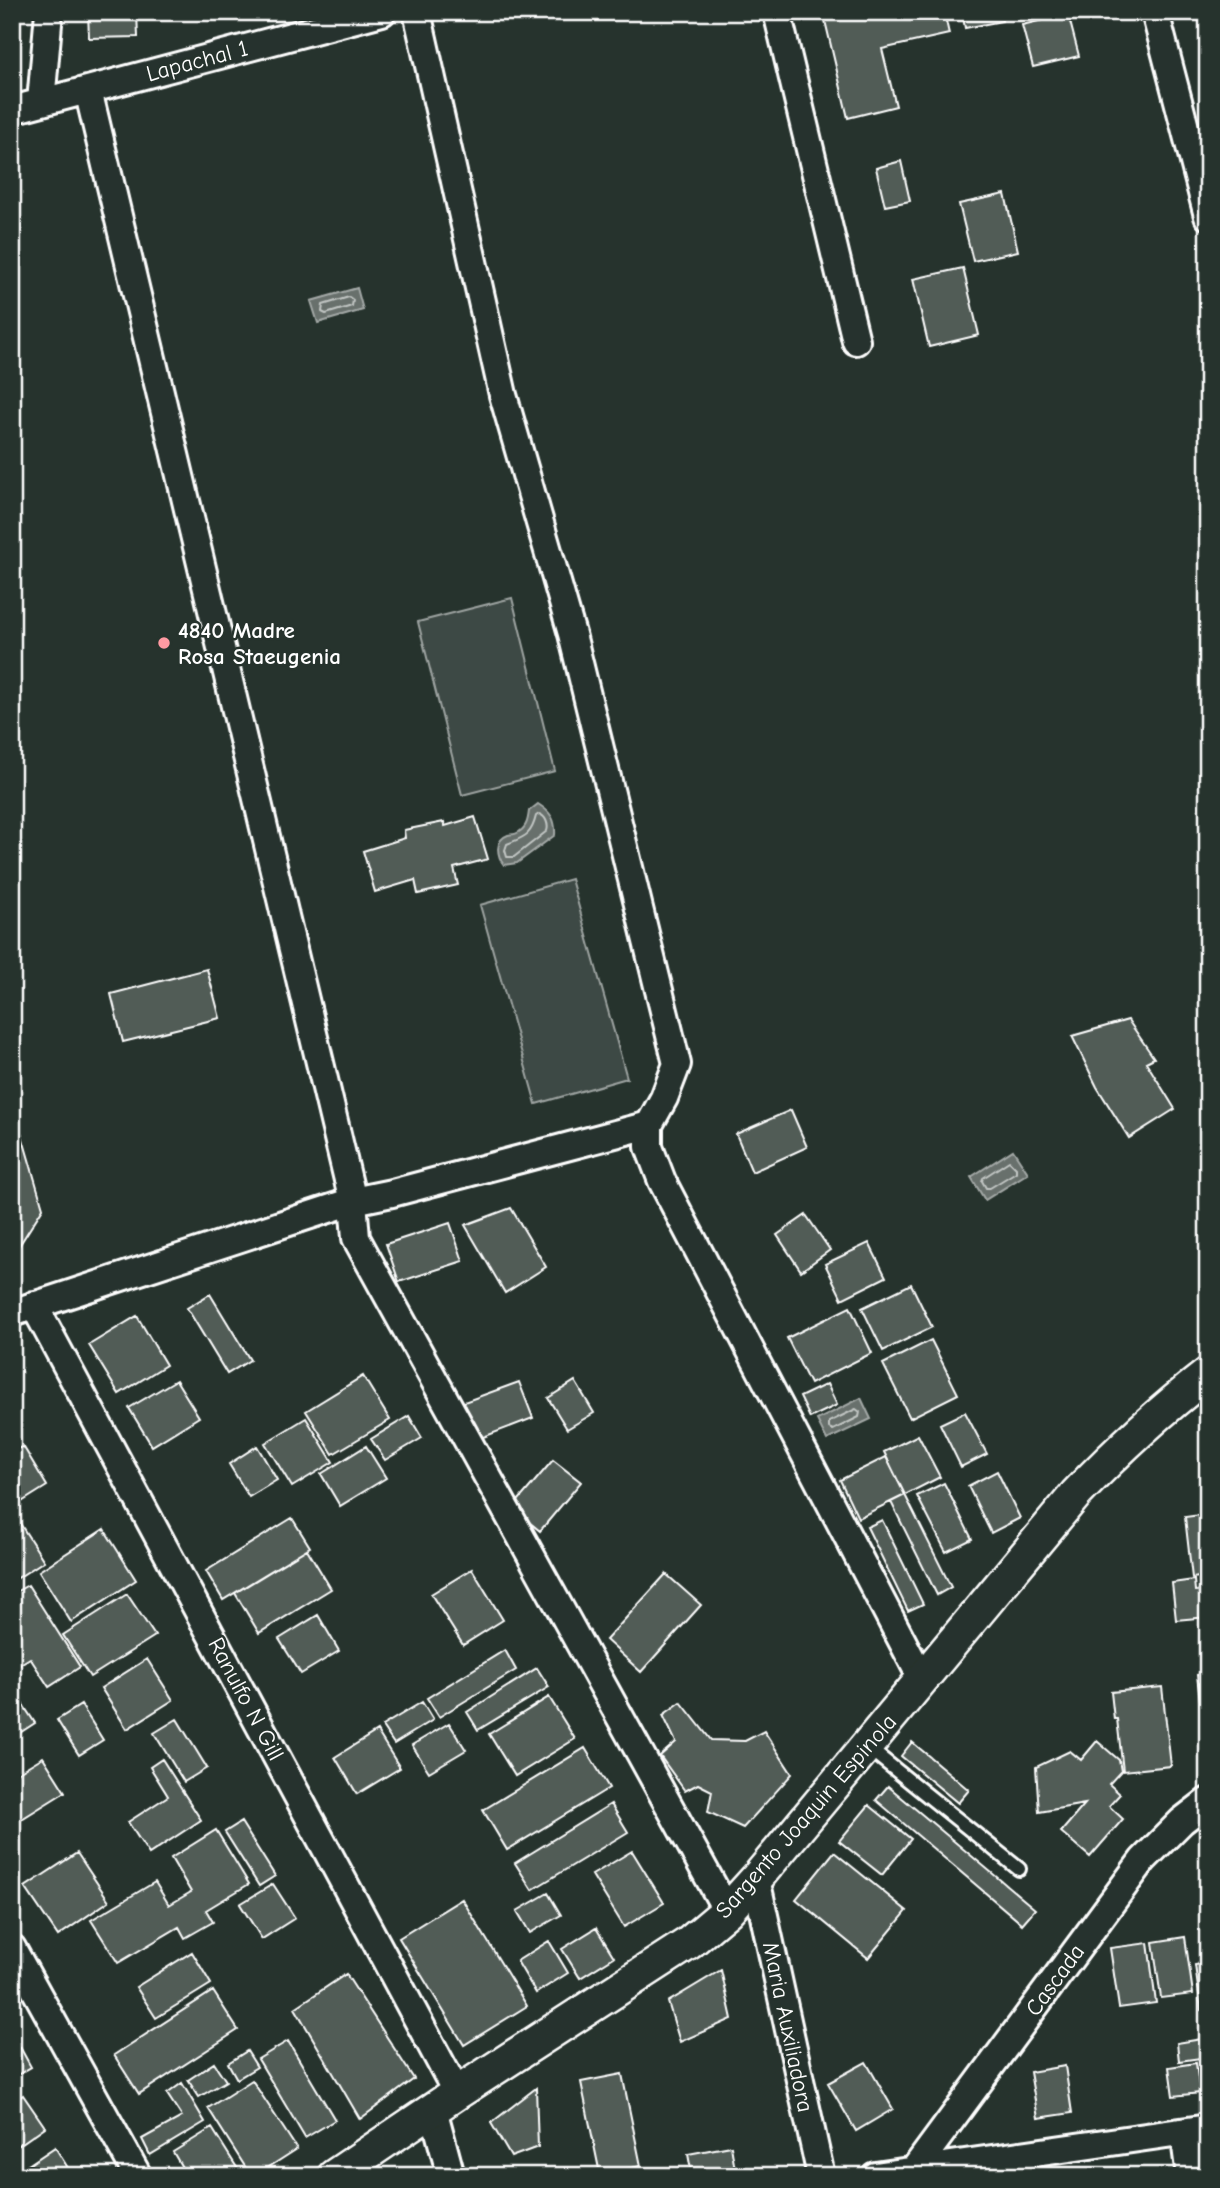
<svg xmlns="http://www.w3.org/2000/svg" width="1220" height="2188" viewBox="0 0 1220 2188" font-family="'Comic Neue',sans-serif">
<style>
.green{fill:#3e4944;stroke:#9ea4a2;stroke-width:2}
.water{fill:#67706c;stroke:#a4a9a7;stroke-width:2}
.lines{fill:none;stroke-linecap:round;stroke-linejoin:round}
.shore{stroke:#c2c6c4;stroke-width:2}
.building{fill:#515c57;stroke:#fff;stroke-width:2}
.service-casing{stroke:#fff;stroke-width:18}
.minor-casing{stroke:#fff;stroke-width:32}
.tertiary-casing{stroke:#fff;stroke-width:37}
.service{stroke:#26332d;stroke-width:12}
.minor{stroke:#26332d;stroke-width:26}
.tertiary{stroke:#26332d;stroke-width:32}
.poi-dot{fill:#ff9aa2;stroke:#26332d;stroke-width:2.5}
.labels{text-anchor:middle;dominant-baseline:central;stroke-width:5;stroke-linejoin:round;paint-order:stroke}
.street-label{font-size:23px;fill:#fff;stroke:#26332d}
.poi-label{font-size:23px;font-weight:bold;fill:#fff;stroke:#26332d;text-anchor:start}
</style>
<rect width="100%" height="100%" fill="#26332d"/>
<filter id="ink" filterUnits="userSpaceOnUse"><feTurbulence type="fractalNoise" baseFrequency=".0143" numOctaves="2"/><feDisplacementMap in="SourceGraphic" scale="14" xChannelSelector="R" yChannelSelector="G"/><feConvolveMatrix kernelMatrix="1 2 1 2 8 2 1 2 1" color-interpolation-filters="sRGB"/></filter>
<g filter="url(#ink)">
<path class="green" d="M 512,598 L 555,771 L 462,795 L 418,622 Z
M 571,879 L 627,1078 L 536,1104 L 480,905 Z"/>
<path class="water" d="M 357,288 L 363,310 L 318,323 L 311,301 Z
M 538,804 C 551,812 556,820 555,835 L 517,863 L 504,865 C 497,856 494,840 508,835 C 515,833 513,836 519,832 C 527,827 528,819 529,811 Z
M 1013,1150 L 1028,1173 L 985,1200 L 971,1177 Z
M 861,1398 L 871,1419 L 827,1440 L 817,1420 Z"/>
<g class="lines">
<path class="shore" d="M 349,297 L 353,300 L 352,306 L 326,314 L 322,312 L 323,305 Z
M 539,814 C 546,816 549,825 547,831 L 514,857 L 507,857 L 505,850 L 507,844 C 523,837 531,837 536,816 Z
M 1009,1161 L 1016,1168 L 1016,1172 L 990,1188 L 986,1188 L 982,1181 L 983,1178 Z
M 856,1409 L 860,1412 L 859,1417 L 833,1430 L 829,1428 L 829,1422 Z"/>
</g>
<path class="building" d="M 88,12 L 137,12 L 138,37 L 89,38 Z
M 823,12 L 944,12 L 949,34 L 882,49 L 896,106 L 848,118 Z
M 962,12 L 1001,12 L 1002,21 L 965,28 Z
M 1068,14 L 1079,56 L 1033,67 L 1022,25 Z
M 901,161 L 910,201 L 885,206 L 876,168 Z
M 1005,194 L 1018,251 L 973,261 L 959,204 Z
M 963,268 L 979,335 L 929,347 L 913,279 Z
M 475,817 L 488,859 L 454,868 L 458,885 L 418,894 L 415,880 L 375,892 L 363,851 L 405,838 L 404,830 L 444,822 L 445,826 Z
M 207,969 L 220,1018 L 123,1042 L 111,994 Z
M 1128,1020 L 1154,1058 L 1146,1062 L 1175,1109 L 1129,1138 L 1097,1087 L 1072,1036 Z
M 12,1101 L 43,1208 L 17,1249 L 12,1249 Z
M 791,1110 L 807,1147 L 752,1172 L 736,1134 Z
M 511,1208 L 546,1267 L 505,1293 L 465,1225 Z
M 806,1215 L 830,1250 L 801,1271 L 777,1235 Z
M 450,1223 L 463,1261 L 399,1282 L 386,1244 Z
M 869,1243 L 886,1277 L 842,1299 L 825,1264 Z
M 911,1284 L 932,1327 L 883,1351 L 862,1308 Z
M 210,1294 L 250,1360 L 227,1374 L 187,1308 Z
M 850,1307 L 872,1353 L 810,1384 L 787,1338 Z
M 137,1316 L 166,1365 L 119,1394 L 89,1345 Z
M 931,1340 L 958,1394 L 910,1418 L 883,1364 Z
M 363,1376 L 390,1420 L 333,1454 L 306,1411 Z
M 176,1380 L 199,1417 L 152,1446 L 129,1408 Z
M 575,1381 L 594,1413 L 567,1429 L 548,1398 Z
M 519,1382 L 533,1418 L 478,1439 L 464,1402 Z
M 827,1384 L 837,1405 L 810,1418 L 800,1397 Z
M 965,1412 L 987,1454 L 961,1467 L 940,1424 Z
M 409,1416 L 422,1438 L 385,1460 L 371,1439 Z
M 306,1418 L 333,1462 L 292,1487 L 265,1443 Z
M 918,1435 L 940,1477 L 905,1495 L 884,1452 Z
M 23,1446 L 47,1486 L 12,1508 L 12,1452 Z
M 257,1446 L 277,1480 L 249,1497 L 229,1464 Z
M 366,1446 L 386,1478 L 340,1506 L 321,1474 Z
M 886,1457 L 905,1495 L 858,1518 L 840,1480 Z
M 553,1460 L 581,1482 L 540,1531 L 512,1508 Z
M 997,1471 L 1020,1518 L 991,1533 L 968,1486 Z
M 944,1483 L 972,1539 L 946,1552 L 917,1496 Z
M 905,1495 L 951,1587 L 937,1595 L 891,1502 Z
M 1208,1514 L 1208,1576 L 1192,1578 L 1185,1517 Z
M 292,1518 L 310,1547 L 223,1600 L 206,1571 Z
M 882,1520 L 923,1604 L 908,1611 L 867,1527 Z
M 19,1522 L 44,1561 L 13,1581 L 12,1527 Z
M 104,1529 L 136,1580 L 71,1622 L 39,1571 Z
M 307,1549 L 331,1589 L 259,1633 L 235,1593 Z
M 472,1569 L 503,1620 L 463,1645 L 431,1594 Z
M 666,1574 L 701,1605 L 641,1672 L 606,1640 Z
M 1194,1580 L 1195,1591 L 1208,1590 L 1208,1617 L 1176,1620 L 1172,1583 Z
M 28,1585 L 80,1667 L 49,1687 L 30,1658 L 12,1669 L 12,1594 Z
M 127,1594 L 155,1636 L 90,1677 L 63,1635 Z
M 318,1615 L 339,1651 L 301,1674 L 279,1639 Z
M 505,1650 L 516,1670 L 439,1717 L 427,1698 Z
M 147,1659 L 173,1700 L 127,1729 L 101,1688 Z
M 537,1668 L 549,1687 L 478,1730 L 467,1712 Z
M 1208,1674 L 1208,1737 L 1204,1737 L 1197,1675 Z
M 1162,1687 L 1171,1766 L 1123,1771 L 1117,1719 L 1114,1719 L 1111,1692 Z
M 12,1688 L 35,1723 L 12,1738 Z
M 549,1697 L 575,1739 L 515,1776 L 489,1734 Z
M 422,1702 L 433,1720 L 394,1744 L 382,1726 Z
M 681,1702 L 711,1740 L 745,1741 L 764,1731 L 792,1774 L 743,1828 L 708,1812 L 712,1791 L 698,1784 L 685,1791 L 660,1756 L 676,1742 L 663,1715 Z
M 81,1705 L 103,1740 L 79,1755 L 57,1720 Z
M 177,1719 L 207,1768 L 184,1782 L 154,1733 Z
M 449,1723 L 466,1750 L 429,1772 L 412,1745 Z
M 377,1731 L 400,1768 L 357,1794 L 335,1757 Z
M 1097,1741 L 1119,1760 L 1121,1771 L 1109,1784 L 1120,1794 L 1109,1806 L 1123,1819 L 1090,1857 L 1061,1832 L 1085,1804 L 1039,1812 L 1036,1767 L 1070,1751 L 1081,1760 Z
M 912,1742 L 969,1790 L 958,1803 L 901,1756 Z
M 585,1748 L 609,1788 L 507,1850 L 483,1810 Z
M 43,1757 L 65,1792 L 12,1825 L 12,1776 Z
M 162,1759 L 201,1820 L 149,1854 L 128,1822 L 168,1796 L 150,1767 Z
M 888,1786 L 1035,1909 L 1022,1924 L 876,1800 Z
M 611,1804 L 628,1832 L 532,1890 L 515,1863 Z
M 869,1805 L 911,1839 L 882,1875 L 839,1841 Z
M 241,1822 L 275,1876 L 259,1886 L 225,1832 Z
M 216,1830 L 249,1884 L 206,1910 L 213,1922 L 185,1938 L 179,1927 L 118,1963 L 91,1920 L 155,1882 L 169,1905 L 191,1892 L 171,1858 Z
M 632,1851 L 664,1903 L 624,1927 L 592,1875 Z
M 834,1852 L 907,1911 L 868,1958 L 796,1899 Z
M 77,1853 L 109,1901 L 58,1936 L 25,1887 Z
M 273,1884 L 295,1918 L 262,1939 L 240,1904 Z
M 548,1893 L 561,1915 L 530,1933 L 517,1911 Z
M 462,1899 L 527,2006 L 464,2045 L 399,1938 Z
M 596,1928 L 614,1957 L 580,1978 L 562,1949 Z
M 1185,1937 L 1193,1994 L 1161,1998 L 1153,1942 Z
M 549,1941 L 568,1973 L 536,1993 L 517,1961 Z
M 1148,1943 L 1156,2003 L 1119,2008 L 1110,1948 Z
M 192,1952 L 211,1984 L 156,2018 L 136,1987 Z
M 1208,1963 L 1208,2009 L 1201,2010 L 1195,1965 Z
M 721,1970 L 732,2019 L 680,2042 L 668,2002 Z
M 346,1974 L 414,2079 L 360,2119 L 295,2008 Z
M 213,1991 L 238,2030 L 139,2094 L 114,2055 Z
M 1208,2038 L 1208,2057 L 1179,2061 L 1177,2043 Z
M 288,2041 L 335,2120 L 305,2138 L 258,2059 Z
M 20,2047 L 31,2067 L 12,2078 L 12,2051 Z
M 247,2051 L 257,2067 L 237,2079 L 228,2063 Z
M 866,2062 L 893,2109 L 856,2131 L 828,2083 Z
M 214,2063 L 226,2081 L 199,2097 L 188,2080 Z
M 1196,2063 L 1200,2093 L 1173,2096 L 1169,2067 Z
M 1065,2066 L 1072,2113 L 1038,2118 L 1030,2072 Z
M 622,2074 L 641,2166 L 600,2174 L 581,2082 Z
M 252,2080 L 297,2149 L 255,2176 L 251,2176 L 208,2108 Z
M 182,2083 L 205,2122 L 150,2155 L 142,2139 L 182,2117 L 167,2094 Z
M 536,2088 L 538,2147 L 511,2157 L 491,2123 Z
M 23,2095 L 45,2127 L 12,2150 L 12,2103 Z
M 212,2128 L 239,2171 L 231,2176 L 187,2176 L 173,2152 Z
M 731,2146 L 735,2170 L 705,2176 L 692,2176 L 688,2154 Z
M 55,2147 L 73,2176 L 12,2176 Z"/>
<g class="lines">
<defs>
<path id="service" d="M 866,1746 L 1019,1869"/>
<path id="minor" d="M 417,12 L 503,395 L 572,634 L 677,1064 L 664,1098 L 649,1125 L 649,1147 L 662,1181 L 922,1679
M 777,12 L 856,341
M 1155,12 L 1208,216
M 88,90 L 353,1201 L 356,1238 L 727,1911
M 41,102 L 49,12
M 12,110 L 382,12
M 34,1305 L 457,2093
M 12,1313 L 353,1201 L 392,1193 L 649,1125
M 756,1879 L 821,2176
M 12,1948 L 138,2176
M 433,2109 L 451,2176
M 1184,2132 L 1190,2176
M 914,2170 L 1143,1860 L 1182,1821 L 1208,1801
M 875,2176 L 1208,2128"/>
<path id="tertiary" d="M 334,2176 L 457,2093 L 689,1943 L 727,1911 L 756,1879 L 1076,1494 C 1117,1451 1160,1411 1208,1374"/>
</defs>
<use href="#service" class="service-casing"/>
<use href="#minor" class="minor-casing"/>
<use href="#tertiary" class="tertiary-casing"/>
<use href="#service" class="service"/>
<use href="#minor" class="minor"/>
<use href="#tertiary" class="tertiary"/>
</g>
</g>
<circle class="poi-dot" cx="164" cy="643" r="7"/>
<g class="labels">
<g class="street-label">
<text transform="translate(197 61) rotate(-15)">Lapachal 1</text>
<text transform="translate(246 1699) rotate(62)">Ranulfo N Gill</text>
<text transform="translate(806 1816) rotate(-49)">Sargento Joaquin Espinola</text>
<text transform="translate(1055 1980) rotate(-54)">Cascada</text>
<text transform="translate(788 2027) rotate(78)">Maria Auxiliadora</text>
</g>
<g class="poi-label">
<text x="178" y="630">4840 Madre<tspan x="178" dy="26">Rosa Staeugenia</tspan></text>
</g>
</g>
<rect width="1220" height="2188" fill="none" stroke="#26332d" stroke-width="42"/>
<rect x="21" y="21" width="1178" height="2146" fill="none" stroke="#fff" stroke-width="2.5" filter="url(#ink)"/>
</svg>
